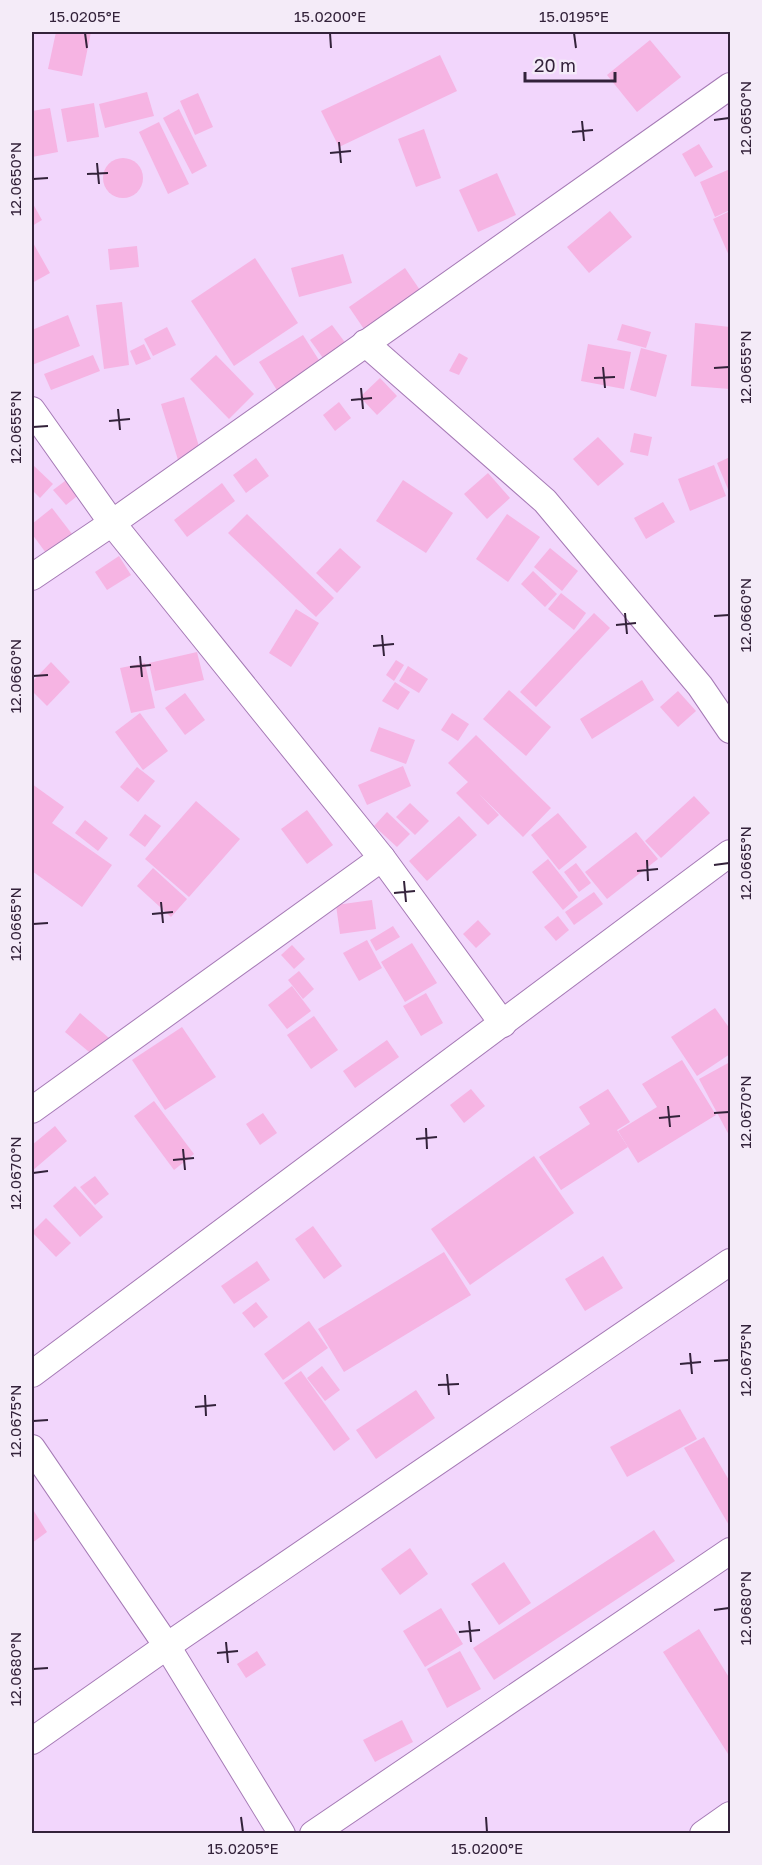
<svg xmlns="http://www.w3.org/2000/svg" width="762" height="1865" font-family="'Golos Text',sans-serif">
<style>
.building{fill:#f6b4e3}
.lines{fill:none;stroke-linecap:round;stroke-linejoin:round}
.street-casing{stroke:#a57ab5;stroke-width:28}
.street{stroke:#fff;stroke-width:26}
.ticks{fill:none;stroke:#33223a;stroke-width:2}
.neatline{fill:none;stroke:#33223a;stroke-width:2}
.ticks-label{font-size:15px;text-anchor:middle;fill:#33223a}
</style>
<rect width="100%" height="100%" fill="#f2d6fc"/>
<!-- building -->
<g class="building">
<polygon points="56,32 91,32 82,76 48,69"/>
<polygon points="650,40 681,77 637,112 607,75"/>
<polygon points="440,55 457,91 339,147 321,111"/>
<polygon points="147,92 154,116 105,128 99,104"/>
<polygon points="198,93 213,127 195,135 180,101"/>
<polygon points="94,103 99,137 67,142 61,109"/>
<polygon points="50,108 58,152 32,157 32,111"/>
<polygon points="179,109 207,166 192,174 163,118"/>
<polygon points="159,122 189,184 168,194 139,132"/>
<polygon points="424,129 441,178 416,187 398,139"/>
<polygon points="699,144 713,167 695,177 682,154"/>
<circle cx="123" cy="178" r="20"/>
<polygon points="730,169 730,210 715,217 700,182"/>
<polygon points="497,173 516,215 478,232 459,190"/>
<polygon points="32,202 42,220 32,226"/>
<polygon points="610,211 632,237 589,273 567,247"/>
<polygon points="730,211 730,258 713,219"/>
<polygon points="32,241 50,273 32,283"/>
<polygon points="137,246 139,267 110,270 108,249"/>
<polygon points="343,254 352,283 299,297 291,268"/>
<polygon points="255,258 298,323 234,366 191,301"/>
<polygon points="405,268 424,296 368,335 349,307"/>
<polygon points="122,302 129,365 104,369 96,305"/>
<polygon points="68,315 80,346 32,365 32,330"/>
<polygon points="695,323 730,327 730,389 691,386"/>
<polygon points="622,324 651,332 646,348 617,340"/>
<polygon points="332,325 350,349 328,365 310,340"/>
<polygon points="167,327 176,345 153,356 144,339"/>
<polygon points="303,335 324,368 280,395 259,362"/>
<polygon points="144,344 151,359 136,365 130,351"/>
<polygon points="588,344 631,352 624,389 581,381"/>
<polygon points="641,348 667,355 656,397 630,390"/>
<polygon points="459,353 468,358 459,375 449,371"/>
<polygon points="93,355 100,371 51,390 44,374"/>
<polygon points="216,355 254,394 229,419 190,379"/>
<polygon points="380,378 397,396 377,415 360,397"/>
<polygon points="184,397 201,453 178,460 161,404"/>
<polygon points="339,402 351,418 335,431 323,415"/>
<polygon points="634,433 652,437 648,456 630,452"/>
<polygon points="598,437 624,464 598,486 573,459"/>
<polygon points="730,457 730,494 717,463"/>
<polygon points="256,458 269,476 246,493 233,475"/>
<polygon points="33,465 53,484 40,498 32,490"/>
<polygon points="714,465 726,496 690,511 678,479"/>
<polygon points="488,473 510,498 487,519 464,494"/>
<polygon points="69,478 81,493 66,505 53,490"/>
<polygon points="403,480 453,513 426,553 376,521"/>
<polygon points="222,483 235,501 187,537 174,520"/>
<polygon points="663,502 675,522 646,539 634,518"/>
<polygon points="52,508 72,534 46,553 32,534 32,524"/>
<polygon points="247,514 334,598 316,617 228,533"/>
<polygon points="507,514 540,537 508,582 476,559"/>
<polygon points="340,548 361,567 337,593 316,573"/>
<polygon points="550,548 578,571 562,591 534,567"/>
<polygon points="119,556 131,575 107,590 95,572"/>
<polygon points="533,571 557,594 545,607 521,584"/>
<polygon points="561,593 586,613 574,630 548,609"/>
<polygon points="296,609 319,623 291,667 269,653"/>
<polygon points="594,613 610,628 536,707 520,692"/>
<polygon points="197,652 204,680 155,691 149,663"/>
<polygon points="396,660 404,665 394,681 386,675"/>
<polygon points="51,662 70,682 47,706 32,691 32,682"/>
<polygon points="145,663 155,708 131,713 120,668"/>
<polygon points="408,666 428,679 419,693 399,681"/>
<polygon points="642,680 654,700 592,739 580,719"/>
<polygon points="395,682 410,692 398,710 382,701"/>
<polygon points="509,690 551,727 526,756 483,719"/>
<polygon points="678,691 696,711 678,727 660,707"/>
<polygon points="185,693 205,720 185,735 165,708"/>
<polygon points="140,713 168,751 143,770 115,732"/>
<polygon points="452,713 469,724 458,741 441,730"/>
<polygon points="379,727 415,740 406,764 370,751"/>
<polygon points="476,735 551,808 523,837 479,794 499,815 488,825 456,793 468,782 448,763"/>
<polygon points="403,766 411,786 367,805 358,785"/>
<polygon points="137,767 155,781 138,802 120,787"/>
<polygon points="32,784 64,807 52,823 112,865 82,907 32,871"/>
<polygon points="694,796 710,813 661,858 645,841"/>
<polygon points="196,801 240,839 189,897 145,859"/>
<polygon points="410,803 429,821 415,835 396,817"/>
<polygon points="307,810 333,845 307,864 281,829"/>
<polygon points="387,812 410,834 397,847 374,826"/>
<polygon points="558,813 587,847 559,870 531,835"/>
<polygon points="145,814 161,826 145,847 129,835"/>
<polygon points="459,816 477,835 427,881 409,861"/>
<polygon points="85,820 108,838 98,851 75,833"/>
<polygon points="636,832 658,859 607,899 585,872"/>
<polygon points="548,859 578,897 563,910 532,872"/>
<polygon points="576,863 591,883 579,892 564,872"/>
<polygon points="153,868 187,899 171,917 137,886"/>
<polygon points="594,892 603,904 574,925 565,912"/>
<polygon points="372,900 376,929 340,934 336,905"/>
<polygon points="558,916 569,930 556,941 544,927"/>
<polygon points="478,920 491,934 476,948 463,934"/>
<polygon points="393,926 400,937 376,951 370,940"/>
<polygon points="367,940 382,968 359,981 343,953"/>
<polygon points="412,943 437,983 405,1002 381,962"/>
<polygon points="292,945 305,959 294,969 281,955"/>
<polygon points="299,971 314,989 303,999 288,980"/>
<polygon points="292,986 311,1011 287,1029 268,1005"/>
<polygon points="426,993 443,1023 421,1036 403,1006"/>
<polygon points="715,1008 730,1029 730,1054 697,1076 671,1037"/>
<polygon points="80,1013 109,1038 94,1056 65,1032"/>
<polygon points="314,1016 338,1050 311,1069 287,1035"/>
<polygon points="182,1027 216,1077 165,1110 132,1060"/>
<polygon points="387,1040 399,1057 355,1088 343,1071"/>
<polygon points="682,1060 716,1115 638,1163 618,1131 657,1107 642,1084"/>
<polygon points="730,1062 730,1137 699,1079"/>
<polygon points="471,1089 485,1106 464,1123 450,1105"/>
<polygon points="608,1089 630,1122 617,1130 628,1147 561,1190 539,1157 590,1124 579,1107"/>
<polygon points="154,1101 194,1154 174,1170 134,1116"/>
<polygon points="263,1113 277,1133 260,1145 246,1124"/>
<polygon points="55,1126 67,1141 32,1171 32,1145"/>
<polygon points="534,1156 574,1213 470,1285 431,1229"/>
<polygon points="95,1176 109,1194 95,1205 80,1187"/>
<polygon points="75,1186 103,1217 80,1237 53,1206"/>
<polygon points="46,1218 71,1243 56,1257 32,1232"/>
<polygon points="313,1226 342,1266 324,1279 295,1239"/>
<polygon points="444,1252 471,1295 344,1372 318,1329"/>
<polygon points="603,1256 623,1288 585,1311 565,1279"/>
<polygon points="257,1261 270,1280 234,1304 221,1286"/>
<polygon points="256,1302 268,1317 254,1328 242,1313"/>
<polygon points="309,1321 328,1348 283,1380 264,1354"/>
<polygon points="322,1366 340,1390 325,1401 307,1378"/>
<polygon points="301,1371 350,1439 334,1451 284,1383"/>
<polygon points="416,1390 435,1418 376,1459 356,1430"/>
<polygon points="680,1409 697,1439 627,1477 610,1447"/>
<polygon points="704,1437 730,1482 730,1527 684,1448"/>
<polygon points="32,1508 47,1532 32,1543"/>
<polygon points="654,1530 675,1561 494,1680 473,1648"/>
<polygon points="410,1548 428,1574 400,1595 381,1569"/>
<polygon points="504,1562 531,1603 499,1625 471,1584"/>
<polygon points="441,1608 463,1644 425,1667 403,1631"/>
<polygon points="699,1629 730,1679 730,1757 663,1652"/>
<polygon points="257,1651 266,1665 246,1678 237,1664"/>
<polygon points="460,1651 481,1689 447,1708 427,1669"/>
<polygon points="402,1720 413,1742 375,1762 363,1740"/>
</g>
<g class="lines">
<!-- street casing -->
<g class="street-casing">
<g id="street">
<polyline points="365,343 545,501 700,686 730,730"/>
<polyline points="32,410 112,523 382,858 503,1024"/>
<polyline points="32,577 112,523 730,86"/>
<polyline points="32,1110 382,858"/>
<polyline points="32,1374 730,853"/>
<polyline points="32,1448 167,1646 282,1834"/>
<polyline points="32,1741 167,1646 730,1262"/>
<polyline points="313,1834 730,1551"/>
<polyline points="703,1834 730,1815"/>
</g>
</g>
<!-- street -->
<use href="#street" class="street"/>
</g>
<!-- ticks -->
<path class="ticks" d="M 85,33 L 87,48M 330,33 L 331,48M 574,33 L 576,48M 714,120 L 729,118M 582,121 L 584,141M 572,132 L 593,130M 339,142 L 341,163M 330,153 L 351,151M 97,163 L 99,184M 87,174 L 108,173M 33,179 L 48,178M 603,367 L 605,388M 714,368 L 729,367M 594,378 L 615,377M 361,388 L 363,409M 351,400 L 372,398M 118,409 L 120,430M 109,421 L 130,419M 33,427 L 48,426M 625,613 L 627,634M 714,616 L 729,615M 616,625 L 636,623M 382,635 L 384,656M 373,646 L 394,644M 140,656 L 142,677M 130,667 L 151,665M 33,676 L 48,675M 647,860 L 648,881M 714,865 L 729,863M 637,871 L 658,869M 404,881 L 406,902M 394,893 L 415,891M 161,902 L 163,923M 152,914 L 173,912M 33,924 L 48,923M 668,1106 L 670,1127M 714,1113 L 729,1112M 659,1118 L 680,1116M 426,1128 L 427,1149M 416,1139 L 437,1137M 183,1149 L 185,1170M 173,1160 L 194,1158M 33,1173 L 48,1171M 690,1353 L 692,1374M 714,1361 L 729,1360M 680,1364 L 701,1362M 447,1374 L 449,1395M 438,1385 L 459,1384M 205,1395 L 206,1416M 195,1407 L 216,1405M 33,1421 L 48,1420M 714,1610 L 729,1608M 469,1621 L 471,1642M 459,1632 L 480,1630M 226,1642 L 228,1663M 217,1653 L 238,1651M 33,1669 L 48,1668M 241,1817 L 243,1832M 486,1817 L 487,1832"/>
<!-- border -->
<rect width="762" height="1865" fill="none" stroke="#f4ebf8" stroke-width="66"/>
<!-- scale -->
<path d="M525 72v9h90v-9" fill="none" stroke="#33223a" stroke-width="3"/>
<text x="534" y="72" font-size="18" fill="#33223a" stroke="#f4ebf8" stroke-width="4.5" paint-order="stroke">20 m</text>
<rect x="33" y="33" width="696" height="1799" class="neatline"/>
<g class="ticks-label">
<text x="85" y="22">15.0205°E</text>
<text x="330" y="22">15.0200°E</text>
<text x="574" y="22">15.0195°E</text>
<text transform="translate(746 118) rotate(-90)" y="5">12.0650°N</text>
<text transform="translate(16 179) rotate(-90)" y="5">12.0650°N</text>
<text transform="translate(746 367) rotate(-90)" y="5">12.0655°N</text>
<text transform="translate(16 427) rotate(-90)" y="5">12.0655°N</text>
<text transform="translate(746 615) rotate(-90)" y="5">12.0660°N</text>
<text transform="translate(16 676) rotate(-90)" y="5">12.0660°N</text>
<text transform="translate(746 863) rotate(-90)" y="5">12.0665°N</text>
<text transform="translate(16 924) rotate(-90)" y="5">12.0665°N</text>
<text transform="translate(746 1112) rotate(-90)" y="5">12.0670°N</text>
<text transform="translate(16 1173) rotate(-90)" y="5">12.0670°N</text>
<text transform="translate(746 1360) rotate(-90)" y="5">12.0675°N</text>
<text transform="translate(16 1421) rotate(-90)" y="5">12.0675°N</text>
<text transform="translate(746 1608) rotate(-90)" y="5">12.0680°N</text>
<text transform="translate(16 1669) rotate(-90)" y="5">12.0680°N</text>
<text x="243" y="1854">15.0205°E</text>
<text x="487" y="1854">15.0200°E</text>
</g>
</svg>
